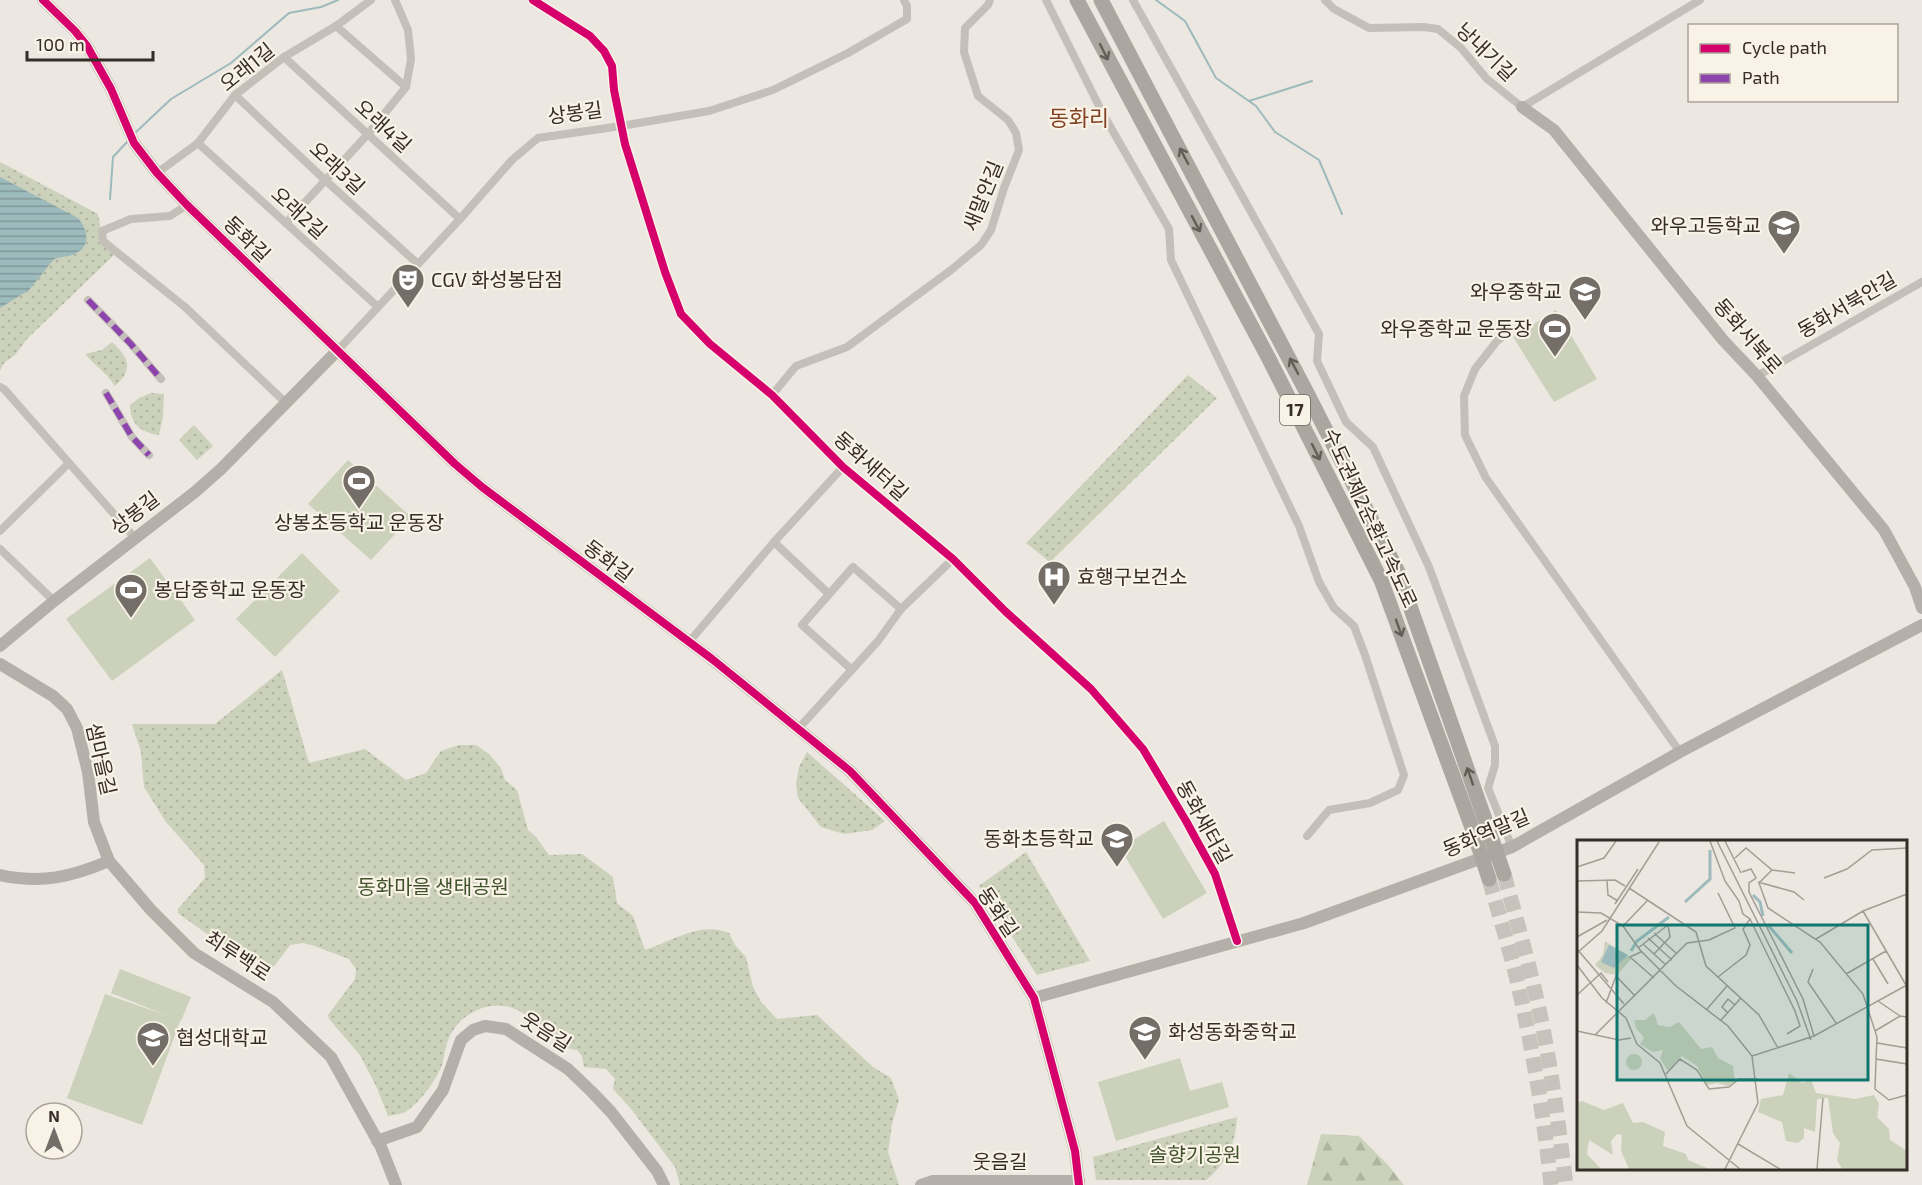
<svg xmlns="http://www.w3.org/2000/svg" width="1922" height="1185" font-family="'Exo 2','Noto Sans KR',sans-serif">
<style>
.forest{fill:url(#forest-firs)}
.park{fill:url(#park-dots)}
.pitch{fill:#cbd1ba}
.water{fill:url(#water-rules)}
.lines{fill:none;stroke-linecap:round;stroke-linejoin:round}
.stream{stroke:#9dbabc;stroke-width:2}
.highway-tunnel{stroke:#c7c2bb;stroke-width:15;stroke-dasharray:15 8;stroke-linecap:butt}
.street{stroke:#c4bfb9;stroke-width:8}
.secondary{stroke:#b5afa9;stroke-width:12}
.highway{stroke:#aba69f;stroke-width:15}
.highway-bridge{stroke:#aba69f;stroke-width:15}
.quiet{stroke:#8e44ad;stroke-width:6;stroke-dasharray:12 6;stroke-linecap:butt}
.cycleway-casing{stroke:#f9f2e7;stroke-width:11}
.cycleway{stroke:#d6006c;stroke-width:8}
.oneway{stroke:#645d57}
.labels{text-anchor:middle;stroke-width:4.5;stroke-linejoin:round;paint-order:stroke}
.shield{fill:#f9f2e7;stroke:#706861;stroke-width:1.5}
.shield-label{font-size:18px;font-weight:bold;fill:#352d27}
.street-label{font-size:20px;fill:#352d27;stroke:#f9f2e7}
.poi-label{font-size:20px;fill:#352d27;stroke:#f9f2e7;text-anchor:start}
.park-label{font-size:20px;fill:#41532c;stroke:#f9f2e7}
.quarter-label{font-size:22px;fill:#824223;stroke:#f9f2e7}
.inset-river{fill:none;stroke:#9dbabc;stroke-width:3}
.inset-road{fill:none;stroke:#a39d96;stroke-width:1.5}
.view{fill:#0f766e;fill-opacity:0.15;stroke:#0f766e;stroke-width:3}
.inset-edge{fill:none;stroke:#352d27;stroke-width:3}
</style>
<defs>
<pattern id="forest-firs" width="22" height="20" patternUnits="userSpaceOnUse" patternTransform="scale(1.5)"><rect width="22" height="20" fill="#cbd1ba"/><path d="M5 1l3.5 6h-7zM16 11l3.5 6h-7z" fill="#afb4a0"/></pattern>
<pattern id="park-dots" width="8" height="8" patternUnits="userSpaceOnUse" patternTransform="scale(1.5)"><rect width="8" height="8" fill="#cbd1ba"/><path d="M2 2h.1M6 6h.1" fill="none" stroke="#afb4a0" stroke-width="1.8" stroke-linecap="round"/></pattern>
<pattern id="water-rules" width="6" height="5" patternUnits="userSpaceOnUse" patternTransform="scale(1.5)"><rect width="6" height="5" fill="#9dbabc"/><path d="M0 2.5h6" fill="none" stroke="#819899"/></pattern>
</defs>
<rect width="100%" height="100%" fill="#ece7e0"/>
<!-- forest -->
<polygon class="forest" points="1321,1134 1359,1136 1389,1166 1404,1185 1307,1185"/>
<!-- park -->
<g class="park">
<polygon points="0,162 98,214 103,241 116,253 27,339 15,355 4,363 0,371"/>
<path d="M 112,342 C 129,358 134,369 115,386 C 108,374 94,365 85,354 L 102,350 Z"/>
<polygon points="1188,375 1217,398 1050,562 1026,543"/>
<path d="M 151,393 L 164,394 L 163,417 L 159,435 C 140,432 130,424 130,405 L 139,398 Z"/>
<polygon points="194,425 213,446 197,460 179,440"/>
<path d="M 282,670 L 309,763 L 365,749 L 406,780 L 426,773 L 441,751 L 459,745 L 476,745 L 489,754 L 501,768 L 505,780 L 517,790 L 528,830 L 536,837 L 549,855 L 582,854 L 613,877 L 617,903 L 633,916 L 645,950 C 673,941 700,921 729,933 L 735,945 L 746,957 L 753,987 L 761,1002 L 777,1019 L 817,1015 L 873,1067 L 891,1078 L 899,1100 L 892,1124 L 888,1152 L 899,1185 L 680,1185 L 675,1167 L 632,1110 L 613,1089 L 615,1079 L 606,1069 L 584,1067 L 582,1056 L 577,1050 C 543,1048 531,993 482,1008 C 464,1014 450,1029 446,1047 C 444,1052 444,1059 442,1065 C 436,1080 420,1103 405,1112 C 401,1114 393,1115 388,1116 L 377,1088 L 360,1055 L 329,1019 L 328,1015 L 355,979 L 356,969 L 349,959 L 312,945 L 303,943 L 290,945 L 272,969 L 214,939 L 178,913 L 178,909 L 205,878 L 204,865 L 166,822 L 144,787 L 141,752 L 132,724 L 215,724 Z"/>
<polygon points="807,752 885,821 872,830 844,834 821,827 798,798 796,784 799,767"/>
<polygon points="1026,852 1090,961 1037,975 979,886"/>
<path d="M 1237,1117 C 1236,1143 1226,1164 1206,1180 L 1096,1180 L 1093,1157 Z"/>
</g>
<!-- pitch -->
<g class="pitch">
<polygon points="1556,310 1597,379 1554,402 1513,337"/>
<polygon points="348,460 411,517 371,560 308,504"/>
<polygon points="302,553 340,591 275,657 236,619"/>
<polygon points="150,558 195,620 112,681 66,619"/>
<polygon points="1164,821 1207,893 1163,919 1120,848"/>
<polygon points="120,969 191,997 181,1021 180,1021 142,1125 67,1098 105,994 168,1016 111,993"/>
<polygon points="1180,1058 1190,1091 1222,1082 1229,1107 1116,1141 1098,1082"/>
</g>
<!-- water -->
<path class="water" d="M 0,177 L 78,218 C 90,233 91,250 69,256 C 64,257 59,257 54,259 L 29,290 L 0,308 Z"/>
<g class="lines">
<!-- stream -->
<g class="stream">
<polyline points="1156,0 1185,21 1216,78 1256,106 1275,132 1319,160 1342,214"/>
<polyline points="1249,101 1312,81"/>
<polyline points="135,133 171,99 231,63 289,13 321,7 338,0"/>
<polyline points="110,199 113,157 127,142"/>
</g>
<!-- highway-tunnel -->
<g class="highway-tunnel">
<path d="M 1504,874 C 1519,929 1535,984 1545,1039 C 1554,1088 1560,1136 1566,1185"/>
<path d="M 1489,879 C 1498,911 1508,944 1516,976 C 1532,1045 1544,1115 1551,1185"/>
</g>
<!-- street -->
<g class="street">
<polyline points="533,0 590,36 604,51 612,66 614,90 625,144 665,272 681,314 710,344 772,395 843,467 953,559 1005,611 1091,689 1143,749 1186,821 1215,874 1237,941"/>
<polyline points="1046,0 1103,114 1169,229 1171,260 1299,526 1319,582 1334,608 1354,626 1365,655 1404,775 1398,790 1370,803 1329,810 1307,836"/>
<polyline points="1133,0 1319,334 1317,361 1346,422 1373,447 1429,567 1495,746 1495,765 1488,788 1512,847"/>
<polyline points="1325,0 1334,9 1369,28 1424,27 1438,29 1461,48 1487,79 1522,107 1700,0"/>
<polyline points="336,26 406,87"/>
<polyline points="284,57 460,219"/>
<polyline points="235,95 325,180 418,264"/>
<polyline points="198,143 378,307"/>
<polyline points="157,173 198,143 235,95 284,57 336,26 371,0"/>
<polyline points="187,205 170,216 131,219 102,231 103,241 185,307 286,403"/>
<polyline points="286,223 368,134 406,87 411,59 408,30 395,0"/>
<polyline points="88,300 130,343 161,379"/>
<polyline points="1506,334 1497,341 1475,369 1464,396 1465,435 1486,478 1680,752"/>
<polyline points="338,350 460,219 512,160 538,138 621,126 709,111 773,90 848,53 907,19 907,6 904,0"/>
<polyline points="1757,376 1922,282"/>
<polyline points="0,387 4,389 135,538"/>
<polyline points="106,393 132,437 149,455"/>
<polyline points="772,395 796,366 847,347 951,270 981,245 991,230 1004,188 1019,150 1016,133 1008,120 978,96 964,52 965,28 988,5 990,0"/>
<polyline points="0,531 69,463"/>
<polyline points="774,542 829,594"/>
<polyline points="0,549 54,601"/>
<polyline points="689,642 774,542 843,467"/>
<polyline points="851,669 802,625 853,567 901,609"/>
<polyline points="798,729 878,641 901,609 953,559"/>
</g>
<!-- secondary -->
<g class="secondary">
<polyline points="43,0 75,31 87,46 111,89 134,143 157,173 187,205 455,464 482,487 712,659 850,771 975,903 1034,998 1075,1151 1079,1185"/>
<polyline points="1522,107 1554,130 1723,340 1757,376 1884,530 1915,587 1922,608"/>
<polyline points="0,646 54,601 195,492 221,469 338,350"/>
<polyline points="0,664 53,696 67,709 77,728 88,772 94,822 109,861 151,910 194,953 273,1002 331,1057 381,1147 396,1185"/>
<path d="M 0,875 C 42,884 71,877 109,861"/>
<polyline points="1034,998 1304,923 1512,847 1680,752 1922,625"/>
<polyline points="377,1141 417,1127 443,1090 461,1040 473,1030 485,1026 506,1029 568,1069 591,1091 611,1112 657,1171 664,1185"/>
<polyline points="921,1185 933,1181 1079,1181"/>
</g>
<!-- highway -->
<g class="highway">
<polyline points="1077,0 1268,357 1381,580 1475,836"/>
<polyline points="1101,0 1307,393 1398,572 1489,831"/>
</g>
<!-- highway-bridge -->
<g class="highway-bridge">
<polyline points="1489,831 1504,874"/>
<polyline points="1475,836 1489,879"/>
</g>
<!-- quiet -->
<g class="quiet">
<polyline points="88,300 130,343 161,379"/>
<polyline points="106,393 132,437 149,455"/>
</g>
<!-- cycleway casing -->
<g class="cycleway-casing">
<g id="cycleway">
<polyline points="43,0 75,31 87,46 111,89 134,143 157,173 187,205 455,464 482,487 712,659 850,771 975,903 1034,998 1075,1151 1079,1185"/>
<polyline points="533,0 590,36 604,51 612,66 614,90 625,144 665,272 681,314 710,344 772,395 843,467 953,559 1005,611 1091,689 1143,749 1186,821 1215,874 1237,941"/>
</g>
</g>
<!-- cycleway -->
<use href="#cycleway" class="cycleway"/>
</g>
<!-- one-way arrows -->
<defs><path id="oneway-shaft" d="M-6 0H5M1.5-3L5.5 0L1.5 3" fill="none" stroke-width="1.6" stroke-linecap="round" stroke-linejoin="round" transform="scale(1.5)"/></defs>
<g class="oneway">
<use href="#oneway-shaft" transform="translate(1104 52) rotate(63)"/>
<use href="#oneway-shaft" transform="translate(1184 156) rotate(-118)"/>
<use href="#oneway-shaft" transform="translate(1196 224) rotate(62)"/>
<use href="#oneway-shaft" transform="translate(1294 366) rotate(-118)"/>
<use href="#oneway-shaft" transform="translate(1316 452) rotate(63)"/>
<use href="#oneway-shaft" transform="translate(1399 628) rotate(70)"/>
<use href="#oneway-shaft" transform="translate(1470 776) rotate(-109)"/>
</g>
<!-- icons -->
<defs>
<g id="school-pin" transform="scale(1.725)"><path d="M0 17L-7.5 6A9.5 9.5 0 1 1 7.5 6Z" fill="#756e68" stroke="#f9f2e7"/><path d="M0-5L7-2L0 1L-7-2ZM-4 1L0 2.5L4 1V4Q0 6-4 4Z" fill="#fff"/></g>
<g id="theatre-pin" transform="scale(1.725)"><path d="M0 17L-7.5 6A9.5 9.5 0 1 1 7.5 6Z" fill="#756e68" stroke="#f9f2e7"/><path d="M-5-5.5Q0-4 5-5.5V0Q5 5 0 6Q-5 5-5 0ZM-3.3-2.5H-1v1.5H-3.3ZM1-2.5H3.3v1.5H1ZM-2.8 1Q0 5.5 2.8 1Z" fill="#fff"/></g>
<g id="stadium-pin" transform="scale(1.725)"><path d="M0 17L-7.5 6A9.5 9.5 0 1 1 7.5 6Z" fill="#756e68" stroke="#f9f2e7"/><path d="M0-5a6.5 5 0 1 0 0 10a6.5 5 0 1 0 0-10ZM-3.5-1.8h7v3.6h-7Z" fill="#fff"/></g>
<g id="hospital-pin" transform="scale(1.725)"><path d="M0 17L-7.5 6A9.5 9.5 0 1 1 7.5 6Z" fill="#756e68" stroke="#f9f2e7"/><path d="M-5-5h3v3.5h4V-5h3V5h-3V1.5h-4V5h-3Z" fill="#fff"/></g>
<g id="university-pin" transform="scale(1.725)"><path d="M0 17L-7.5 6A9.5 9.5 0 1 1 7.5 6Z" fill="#756e68" stroke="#f9f2e7"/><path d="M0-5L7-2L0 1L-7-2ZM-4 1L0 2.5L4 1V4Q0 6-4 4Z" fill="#fff"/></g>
</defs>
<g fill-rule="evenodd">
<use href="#school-pin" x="1784" y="226"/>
<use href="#theatre-pin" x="408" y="280"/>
<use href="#school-pin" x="1585" y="292"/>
<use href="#stadium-pin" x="1555" y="329"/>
<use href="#stadium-pin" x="359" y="481"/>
<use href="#hospital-pin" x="1054" y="577"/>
<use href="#stadium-pin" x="131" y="590"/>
<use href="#school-pin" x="1117" y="839"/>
<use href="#school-pin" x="1145" y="1032"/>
<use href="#university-pin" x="153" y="1038"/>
</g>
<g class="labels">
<!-- shield labels -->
<rect class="shield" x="1280" y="395" width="30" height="30" rx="4.5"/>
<g class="shield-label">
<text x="1295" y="416">17</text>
</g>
<!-- street labels -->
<g class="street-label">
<text transform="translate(1486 52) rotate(44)" y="7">낭내기길</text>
<text transform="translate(247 67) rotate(-39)" y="7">오래1길</text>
<text transform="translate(575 113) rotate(-8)" y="7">상봉길</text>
<text transform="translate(383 126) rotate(42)" y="7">오래4길</text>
<text transform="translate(337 168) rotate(43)" y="7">오래3길</text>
<text transform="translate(983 196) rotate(-68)" y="7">새말안길</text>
<text transform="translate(299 213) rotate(42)" y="7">오래2길</text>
<text transform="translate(247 239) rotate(44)" y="7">동화길</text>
<text transform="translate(1847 305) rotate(-30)" y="7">동화서북안길</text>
<text transform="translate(1748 336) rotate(49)" y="7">동화서북로</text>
<text transform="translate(871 466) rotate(42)" y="7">동화새터길</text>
<text transform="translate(135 513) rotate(-38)" y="7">상봉길</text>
<text transform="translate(1370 518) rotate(65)" y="7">수도권제2순환고속도로</text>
<text transform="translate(608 561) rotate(37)" y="7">동화길</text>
<text transform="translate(101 759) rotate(77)" y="7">샘마을길</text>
<text transform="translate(1204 822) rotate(61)" y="7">동화새터길</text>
<text transform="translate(1486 833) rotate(-23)" y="7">동화역말길</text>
<text transform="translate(998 912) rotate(56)" y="7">동화길</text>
<text transform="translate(238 956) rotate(33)" y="7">최루백로</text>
<text transform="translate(546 1032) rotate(32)" y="7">웃음길</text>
<text x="1000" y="1169">웃음길</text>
</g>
<!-- poi labels -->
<g class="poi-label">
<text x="1761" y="233" text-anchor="end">와우고등학교</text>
<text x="431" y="287">CGV 화성봉담점</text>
<text x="1562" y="299" text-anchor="end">와우중학교</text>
<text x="1532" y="336" text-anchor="end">와우중학교 운동장</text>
<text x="359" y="530" text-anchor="middle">상봉초등학교 운동장</text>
<text x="1077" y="584">효행구보건소</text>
<text x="154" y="597">봉담중학교 운동장</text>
<text x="1094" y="846" text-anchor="end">동화초등학교</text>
<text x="1168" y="1039">화성동화중학교</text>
<text x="176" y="1045">협성대학교</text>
</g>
<!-- park labels -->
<g class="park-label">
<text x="433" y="894">동화마을 생태공원</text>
<text x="1195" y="1162">솔향기공원</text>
</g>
<!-- quarter labels -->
<g class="quarter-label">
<text x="1079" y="126">동화리</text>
</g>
</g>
<!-- overview -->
<g transform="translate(1577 840)">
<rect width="330" height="330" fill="#ece7e0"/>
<path d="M 212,233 L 225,243 L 234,240 L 239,253 L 278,259 L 297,255 L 302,264 L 300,277 L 312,289 L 313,300 L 330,311 L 330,329 L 265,329 L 260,320 L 263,303 L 256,293 L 251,258 L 240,259 L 238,292 L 227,288 L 227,298 L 221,303 L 209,301 L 205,282 L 181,272 L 184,259 L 206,255 ZM 5,261 L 27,270 L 46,263 L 56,283 L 66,282 L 88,292 L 86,306 L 109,314 L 111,320 L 132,329 L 52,329 L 44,311 L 45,295 L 40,294 L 34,301 L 36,315 L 12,300 L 10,314 L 24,329 L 0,329 L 0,263 Z" fill="#cbd1ba"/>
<path d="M 28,101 L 55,118 L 40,135 L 28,133 L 18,125 L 26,115 ZM 77,173 L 81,185 L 93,187 L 102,182 L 124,209 L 135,207 L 141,218 L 156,226 L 158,241 L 152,246 L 140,243 L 130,245 L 120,226 L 105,216 L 91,231 L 83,218 L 86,210 L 76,212 L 63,204 L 67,198 L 59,188 L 57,180 L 68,180 Z" fill="#cbd1ba"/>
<path d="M49 222a8 8 0 1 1 16 0a8 8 0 1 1-16 0Z" fill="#cbd1ba"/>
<path d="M 32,105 L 51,115 L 37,128 L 24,122 Z" fill="#9dbabc"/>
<path class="inset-river" d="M 176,55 L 183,62 L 186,76M 108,62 L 133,39 L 133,10M 191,85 L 215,113M 54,111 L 60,101 L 92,77"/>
<path class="inset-road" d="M 133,1 L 148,41 L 162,61 L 166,74 L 173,79 L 166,89 L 173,105 L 169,115 L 141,137M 140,1 L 220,161 L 234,200M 148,1 L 164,33M 158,18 L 169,8 L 195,30 L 218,33M 0,27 L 27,18 L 39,1M 195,30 L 182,43 L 191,68 L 243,102 L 286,154 L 300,197 L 299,219 L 330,224M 165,32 L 174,29 L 179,38 L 172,43 L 172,52 L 226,159 L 237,196M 247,38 L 270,29 L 295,10 L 330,8M 0,41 L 38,40 L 48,46M 30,41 L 31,55 L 41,61M 181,42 L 217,52 L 227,60M 52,48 L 119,92 L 129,126 L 182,175 L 201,208M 38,64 L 61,29M 286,71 L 329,145M 0,72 L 24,73 L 46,86 L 63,110 L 99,146 L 151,186 L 175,216 L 181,263 L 148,329M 173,79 L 218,171 L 223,186 L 210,194M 46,86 L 70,61M 77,93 L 100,114M 0,97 L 30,80M 71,98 L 95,120M 239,99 L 286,71 L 330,54M 66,104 L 89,125M 61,108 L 91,85 L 93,97 L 77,114M 0,109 L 47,164M 64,112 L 53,117 L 77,138M 0,113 L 25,91 L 82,2M 296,119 L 311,144M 0,125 L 25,158 L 49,178 L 60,204 L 83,223 L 110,286 L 163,329M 236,129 L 231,142 L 259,183M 269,134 L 309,111M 0,155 L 24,133 L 31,142M 301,161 L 323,176M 29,163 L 39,136 L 58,156M 130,169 L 150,146M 151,173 L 145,167 L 151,159 L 158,165M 144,180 L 164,158M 0,191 L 42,200 L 54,198M 298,191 L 323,176 L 330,177M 18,195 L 110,103 L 132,100 L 158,88 L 141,53M 300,203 L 330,208M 175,216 L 237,196 L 330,145M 299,219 L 298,249 L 312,260 L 330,255M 89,234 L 103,219 L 120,230 L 132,249 L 152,247 L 162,239 L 181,239M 161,304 L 203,329M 240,329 L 246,258"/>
<path class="view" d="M 40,85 L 291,85 L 291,240 L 40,240 Z"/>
<rect width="330" height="330" class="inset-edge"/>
</g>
<!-- legend -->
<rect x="1688" y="24" width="210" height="78" fill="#f9f2e7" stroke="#aba39a" stroke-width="1.5"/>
<rect x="1700" y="44" width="30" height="9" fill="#d6006c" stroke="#aba39a" stroke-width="1.5"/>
<text x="1742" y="54" font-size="18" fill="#352d27">Cycle path</text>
<rect x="1700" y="74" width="30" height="9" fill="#8e44ad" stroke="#aba39a" stroke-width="1.5"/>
<text x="1742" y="84" font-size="18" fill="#352d27">Path</text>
<!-- north arrow -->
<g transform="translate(54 1131)"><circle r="28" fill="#f9f2e7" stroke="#aba39a" stroke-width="1.5"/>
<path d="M0-4.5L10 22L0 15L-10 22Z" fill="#756e68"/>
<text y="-9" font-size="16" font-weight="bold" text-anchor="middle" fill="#352d27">N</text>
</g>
<!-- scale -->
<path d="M27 51v9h126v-9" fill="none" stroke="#352d27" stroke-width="3"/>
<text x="36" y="51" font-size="18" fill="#352d27" stroke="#f9f2e7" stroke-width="4.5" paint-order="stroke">100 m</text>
</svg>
